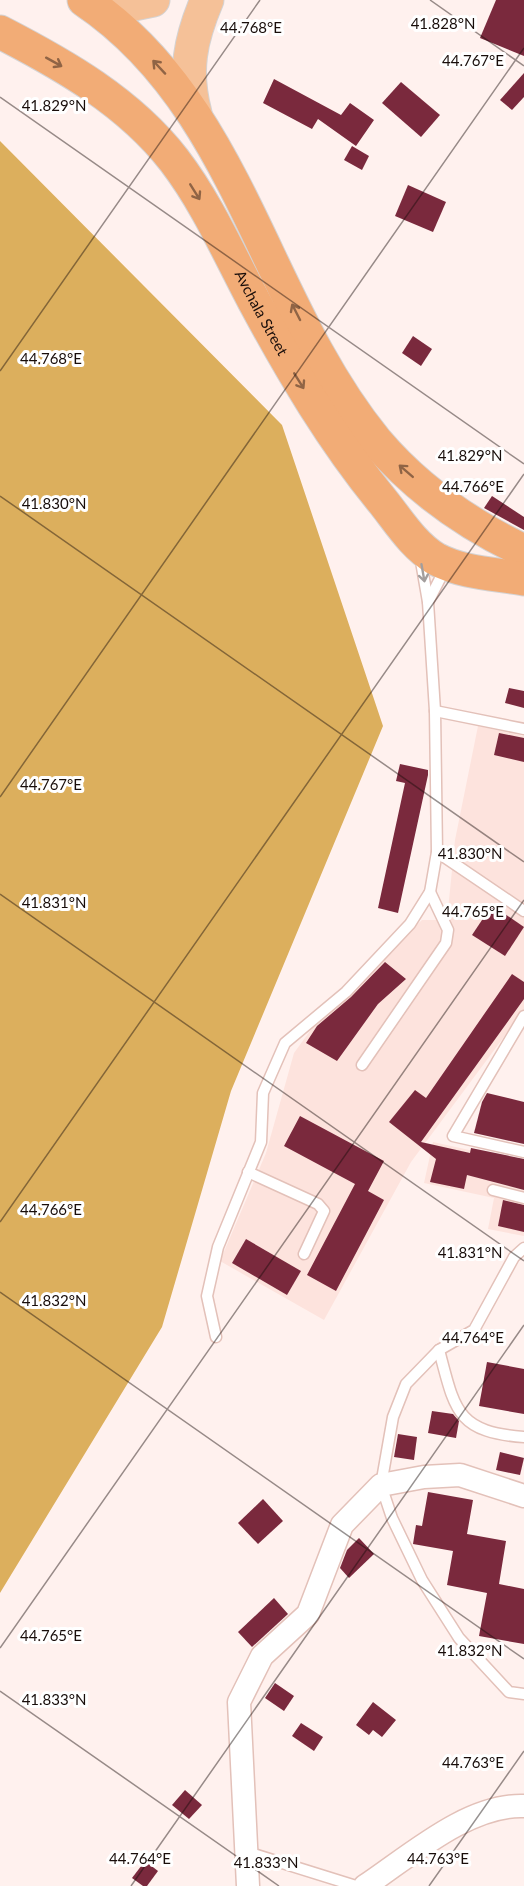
<svg xmlns="http://www.w3.org/2000/svg" width="524" height="1886" font-family="Lato,sans-serif">
<style>
.built{fill:#fde3dd}
.forest{fill:#dcaf5d}
.building{fill:#7a293d}
.lines{fill:none;stroke-linecap:round;stroke-linejoin:round}
.service-casing{stroke:#e3c1b9;stroke-width:13}
.minor-casing{stroke:#e3c1b9;stroke-width:25}
.primary-casing{stroke:#d5d3d3;stroke-width:35}
.trunk-casing{stroke:#d5d3d3;stroke-width:35}
.service{stroke:#fff;stroke-width:10}
.minor{stroke:#fff;stroke-width:22}
.primary{stroke:#f5c198;stroke-width:33}
.trunk{stroke:#f2ac76;stroke-width:33}
.oneway{stroke:#906445}
.oneway2{stroke:#a39e9d}
.ticks{fill:none;stroke:#180d0a;stroke-width:1.5;stroke-opacity:0.45}
.labels{text-anchor:middle;stroke-width:6;stroke-linejoin:round;paint-order:stroke}
.street-label{font-size:15px;fill:#180d0a;stroke:#fff}
.ticks-label{font-size:15px;text-anchor:middle;fill:#180d0a;stroke:#fff;stroke-width:6;stroke-linejoin:round;paint-order:stroke}
</style>
<rect width="100%" height="100%" fill="#fff1ee"/>
<!-- built -->
<g class="built">
<polygon points="478,726 524,736 524,1010 411,1162 324,1320 220,1261 266,1153 294,1053 323,1013 422,920 447,920 455,840"/>
<polygon points="433,1142 524,1162 524,1236 488,1229 494,1198 424,1183"/>
</g>
<!-- forest -->
<polygon class="forest" points="0,141 282,425 383,726 231,1091 162,1327 0,1593"/>
<!-- building -->
<g class="building">
<polygon points="496,0 524,0 524,56 480,38"/>
<polygon points="524,73 524,97 512,110 500,100"/>
<polygon points="274,79 341,115 350,103 374,120 356,146 318,119 312,129 263,103"/>
<polygon points="401,82 440,115 421,137 382,103"/>
<polygon points="352,146 369,156 362,170 344,160"/>
<polygon points="408,185 446,202 433,232 395,216"/>
<polygon points="413,336 432,349 421,366 402,353"/>
<polygon points="492,496 524,517 524,530 484,508"/>
<polygon points="509,688 524,691 524,708 505,703"/>
<polygon points="499,733 524,738 524,762 494,755"/>
<polygon points="400,764 428,770 428,775 398,913 378,908 405,783 396,781"/>
<polygon points="492,905 524,927 505,956 472,935"/>
<polygon points="385,962 406,979 378,1004 337,1061 306,1043 317,1026 351,997"/>
<polygon points="512,974 524,982 524,999 421,1142 470,1153 471,1148 524,1159 524,1190 467,1175 464,1189 430,1182 436,1159 389,1122 415,1090 426,1098"/>
<polygon points="487,1093 524,1102 524,1144 474,1133 482,1102"/>
<polygon points="300,1116 384,1161 368,1191 384,1200 336,1291 307,1275 355,1184 284,1146"/>
<polygon points="503,1200 524,1205 524,1232 498,1226"/>
<polygon points="246,1239 301,1271 287,1295 232,1263"/>
<polygon points="487,1362 524,1369 524,1414 479,1406"/>
<polygon points="432,1411 453,1414 459,1421 456,1438 428,1433"/>
<polygon points="398,1434 417,1437 414,1460 394,1457"/>
<polygon points="500,1452 524,1458 520,1475 496,1470"/>
<polygon points="428,1492 473,1500 467,1534 506,1541 499,1584 524,1589 524,1644 479,1636 487,1593 447,1585 453,1551 413,1544 416,1525 422,1526"/>
<polygon points="263,1499 283,1521 258,1544 238,1523"/>
<polygon points="359,1538 374,1554 349,1578 340,1568 347,1550"/>
<polygon points="274,1598 288,1614 252,1647 238,1632"/>
<polygon points="275,1683 294,1696 284,1711 265,1698"/>
<polygon points="373,1702 396,1720 382,1737 373,1730 369,1735 356,1725"/>
<polygon points="301,1723 323,1737 314,1751 292,1736"/>
<polygon points="185,1790 202,1805 189,1819 172,1805"/>
<polygon points="145,1861 158,1871 147,1886 143,1886 132,1878"/>
</g>
<g class="lines">
<!-- service casing -->
<g class="service-casing">
<g id="service">
<polyline points="428,602 446,567"/>
<polyline points="435,711 524,729"/>
<polyline points="437,852 524,911"/>
<polyline points="524,1016 453,1136 524,1152"/>
<polyline points="362,1065 446,943 448,930 430,892"/>
<polyline points="248,1172 318,1204 324,1211 304,1254"/>
<polyline points="493,1190 524,1198"/>
<polyline points="524,1248 514,1257 474,1330 439,1350 406,1384 393,1417 381,1485 392,1518 422,1580 459,1638 509,1692 524,1694"/>
<polyline points="216,1337 207,1296 218,1247 261,1142 263,1093 285,1043 346,992 410,924 430,892 437,852 435,711 428,602 420,556"/>
<path d="M 439,1350 C 455,1410 456,1432 524,1437"/>
<polyline points="247,1852 356,1886"/>
</g>
</g>
<!-- minor casing -->
<g class="minor-casing">
<g id="minor">
<polyline points="248,1886 239,1702 262,1656 308,1614 342,1525 381,1485 424,1477 460,1475 524,1496"/>
<path d="M 365,1886 C 410,1856 468,1804 524,1806"/>
</g>
</g>
<!-- primary casing -->
<g class="primary-casing">
<g id="primary">
<polyline points="90,4 124,6 153,0"/>
<path d="M 195,113 C 184,71 190,40 207,0"/>
</g>
</g>
<!-- trunk casing -->
<g class="trunk-casing">
<g id="trunk">
<path d="M 84,0 C 240,105 262,302 376,441 C 416,488 469,525 524,551"/>
<path id="s1" d="M 0,32 C 64,65 129,102 174,160 C 207,203 229,254 254,301 C 292,372 333,441 384,503 C 399,522 414,546 436,559 C 462,573 496,574 524,579"/>
</g>
</g>
<!-- service -->
<use href="#service" class="service"/>
<!-- minor -->
<use href="#minor" class="minor"/>
<!-- primary -->
<use href="#primary" class="primary"/>
<!-- trunk -->
<use href="#trunk" class="trunk"/>
</g>
<!-- one-way arrows -->
<defs><path id="oneway-shaft" d="M-6 0H5M1.5-3L5.5 0L1.5 3" fill="none" stroke-width="1.6" stroke-linecap="round" stroke-linejoin="round" transform="scale(1.5)"/></defs>
<g class="oneway">
<use href="#oneway-shaft" transform="translate(54 62) rotate(29)"/>
<use href="#oneway-shaft" transform="translate(159 67) rotate(-133)"/>
<use href="#oneway-shaft" transform="translate(195 192) rotate(58)"/>
<use href="#oneway-shaft" transform="translate(296 312) rotate(-117)"/>
<use href="#oneway-shaft" transform="translate(299 381) rotate(58)"/>
<use href="#oneway-shaft" transform="translate(406 471) rotate(-139)"/>
</g>
<use class="oneway2" href="#oneway-shaft" transform="translate(423 573) rotate(80)"/>
<!-- ticks -->
<path class="ticks" d="M 430,0 L 524,66M 0,97 L 524,464M 0,371 L 260,0M 0,496 L 524,862M 0,797 L 524,48M 0,894 L 524,1261M 0,1222 L 524,474M 0,1292 L 524,1659M 0,1648 L 524,900M 0,1691 L 279,1886M 131,1886 L 524,1325M 429,1886 L 524,1751"/>
<g class="labels">
<!-- street labels -->
<g class="street-label">
<text dy="5" stroke="none"><textPath href="#s1" startOffset="394">Avchala Street</textPath></text>
</g>
</g>
<g class="ticks-label">
<text x="443" y="29">41.828°N</text>
<text x="251" y="33">44.768°E</text>
<text x="473" y="66">44.767°E</text>
<text x="54" y="111">41.829°N</text>
<text x="51" y="364">44.768°E</text>
<text x="470" y="461">41.829°N</text>
<text x="473" y="492">44.766°E</text>
<text x="54" y="509">41.830°N</text>
<text x="51" y="790">44.767°E</text>
<text x="470" y="859">41.830°N</text>
<text x="54" y="908">41.831°N</text>
<text x="473" y="917">44.765°E</text>
<text x="51" y="1215">44.766°E</text>
<text x="470" y="1258">41.831°N</text>
<text x="54" y="1306">41.832°N</text>
<text x="473" y="1343">44.764°E</text>
<text x="51" y="1641">44.765°E</text>
<text x="470" y="1656">41.832°N</text>
<text x="54" y="1705">41.833°N</text>
<text x="473" y="1768">44.763°E</text>
<text x="140" y="1864">44.764°E</text>
<text x="438" y="1864">44.763°E</text>
<text x="266" y="1868">41.833°N</text>
</g>
</svg>
